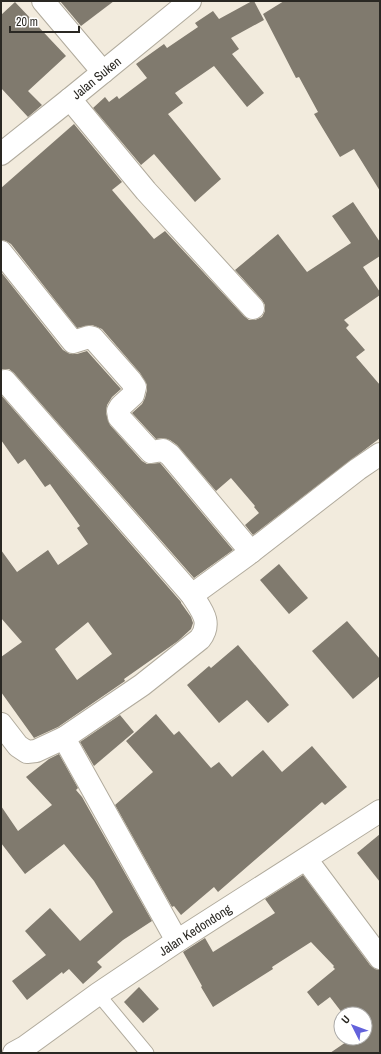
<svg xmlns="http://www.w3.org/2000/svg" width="381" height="1054" font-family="'Archivo Narrow',sans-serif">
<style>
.building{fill:#807a6e;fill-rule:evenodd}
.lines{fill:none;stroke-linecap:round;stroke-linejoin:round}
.service-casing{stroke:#b1ab9d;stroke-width:15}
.minor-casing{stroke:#b1ab9d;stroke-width:24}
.service{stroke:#fff;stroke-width:13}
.minor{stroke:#fff;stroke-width:22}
.labels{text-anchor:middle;stroke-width:4;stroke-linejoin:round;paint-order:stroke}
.street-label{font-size:13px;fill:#2a2823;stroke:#fff}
</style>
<rect width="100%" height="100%" fill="#f2ebdd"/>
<!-- building -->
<g class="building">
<polygon points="60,1 114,1 81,26"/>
<polygon points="252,1 254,1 264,20 231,38 239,49 232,54 264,93 247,107 214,66 175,93 183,103 168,114 221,179 195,202 154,154 141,165 93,108 105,97 109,102 117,96 119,99 147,78 136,64 164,44 167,48 198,27 195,23 213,11 219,19"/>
<polygon points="284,1 380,1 380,191 354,149 340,157 314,114 318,112 299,77 296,78 263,14"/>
<polygon points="15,2 66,56 28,91 42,105 28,117 1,88 1,15"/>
<polygon points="74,124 122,182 112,190 154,239 165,231 244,316 249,320 255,320 262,317 265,311 265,305 262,300 235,270 278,234 307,272 351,243 332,216 353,202 380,242 380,256 363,267 380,292 380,295 344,320 349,325 346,328 365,350 356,357 380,385 380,438 253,535 245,525 259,513 254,507 255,506 231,478 216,491 177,445 170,440 162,438 156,439 132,413 142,404 145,398 147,390 147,385 140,373 102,329 92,325 77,328 11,244 6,241 1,240 1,188"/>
<polygon points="1,272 63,350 70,354 77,354 87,351 121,389 112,397 107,405 106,413 110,425 142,461 147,464 160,463 161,464 233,550 194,578 14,373 9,369 1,369"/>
<path d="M 1,395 L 181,602 L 181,603 L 191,617 L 193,623 L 191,629 L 178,641 L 124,679 L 125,681 L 58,727 L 34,738 L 1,692 L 1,657 L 22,642 L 1,618 L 1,550 L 17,572 L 48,550 L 58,565 L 88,544 L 77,528 L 80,526 L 50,484 L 45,487 L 25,459 L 18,464 L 1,440 ZM 88,622 L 112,654 L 77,680 L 55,649 Z"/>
<polygon points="279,564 308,598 289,614 260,580"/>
<polygon points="347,621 380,659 380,676 353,699 312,651"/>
<polygon points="238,645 289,705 268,723 247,700 219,723 187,685 209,666 211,668"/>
<polygon points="156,714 174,735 179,731 211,768 219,762 232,777 263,750 282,772 312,746 347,787 325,805 322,802 218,892 214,887 181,915 174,906 172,907 115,805 153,772 126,741"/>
<polygon points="120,715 134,732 94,766 80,742"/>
<polygon points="59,754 78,788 76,790 82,797 152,921 123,940 97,962 102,967 83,984 69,969 63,974 62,972 27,1000 12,981 46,955 25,931 50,908 80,941 113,912 94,881 64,844 25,874 1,843 1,806 18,831 52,805 26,777 49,759"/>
<polygon points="380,834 380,882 357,853"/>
<polygon points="303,875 370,965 375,969 380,970 380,1053 330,1053 352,1038 365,1038 365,1014 343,1014 330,997 318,1006 307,992 335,969 333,967 334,966 311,942 272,967 273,969 213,1007 201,987 202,986 183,952 205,938 213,952 275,913 265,899"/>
<polygon points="139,987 159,1009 143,1023 124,1002"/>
</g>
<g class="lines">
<!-- service casing -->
<g class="service-casing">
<polyline id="service" points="98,994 147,1053"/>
</g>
<!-- minor casing -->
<g class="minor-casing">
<g id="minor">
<polyline points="43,1 103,72"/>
<polyline points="70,99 146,191 253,308"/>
<path id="s1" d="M 1,154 L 70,99 L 190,1"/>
<polyline points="1,252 73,342 89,337 93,338 131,381 135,387 133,395 121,406 118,411 119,417 151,452 163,450 170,455 251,552"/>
<polyline points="192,595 247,555 358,469 380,454"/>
<path d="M 1,724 L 18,746 L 27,752 L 36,751 L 64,738 L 142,685 L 200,639 C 213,622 201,610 192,595 L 5,381"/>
<polyline points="64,738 177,941"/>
<polyline points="306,859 380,958"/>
<path id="s2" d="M 14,1053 L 25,1047 L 98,994 L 177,941 L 380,811"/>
</g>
</g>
<!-- service -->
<use href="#service" class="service"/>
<!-- minor -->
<use href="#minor" class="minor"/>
</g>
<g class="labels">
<!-- street labels -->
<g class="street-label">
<text dy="5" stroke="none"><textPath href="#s1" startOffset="122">Jalan Suken</textPath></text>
<text dy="5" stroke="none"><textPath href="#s2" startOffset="219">Jalan Kedondong</textPath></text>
</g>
</g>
<!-- border -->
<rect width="381" height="1054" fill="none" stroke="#2a2823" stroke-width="4"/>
<!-- north arrow -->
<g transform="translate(353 1026) rotate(312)"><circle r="19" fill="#ffffff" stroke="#aaa9a7"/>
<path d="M0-3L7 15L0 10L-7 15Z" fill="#6362db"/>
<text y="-6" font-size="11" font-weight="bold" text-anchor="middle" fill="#2a2823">U</text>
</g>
<!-- scale -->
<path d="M10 26v6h69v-6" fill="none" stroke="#2a2823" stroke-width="2"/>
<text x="16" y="26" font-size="12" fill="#2a2823" stroke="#ffffff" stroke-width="3" paint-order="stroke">20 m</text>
</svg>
